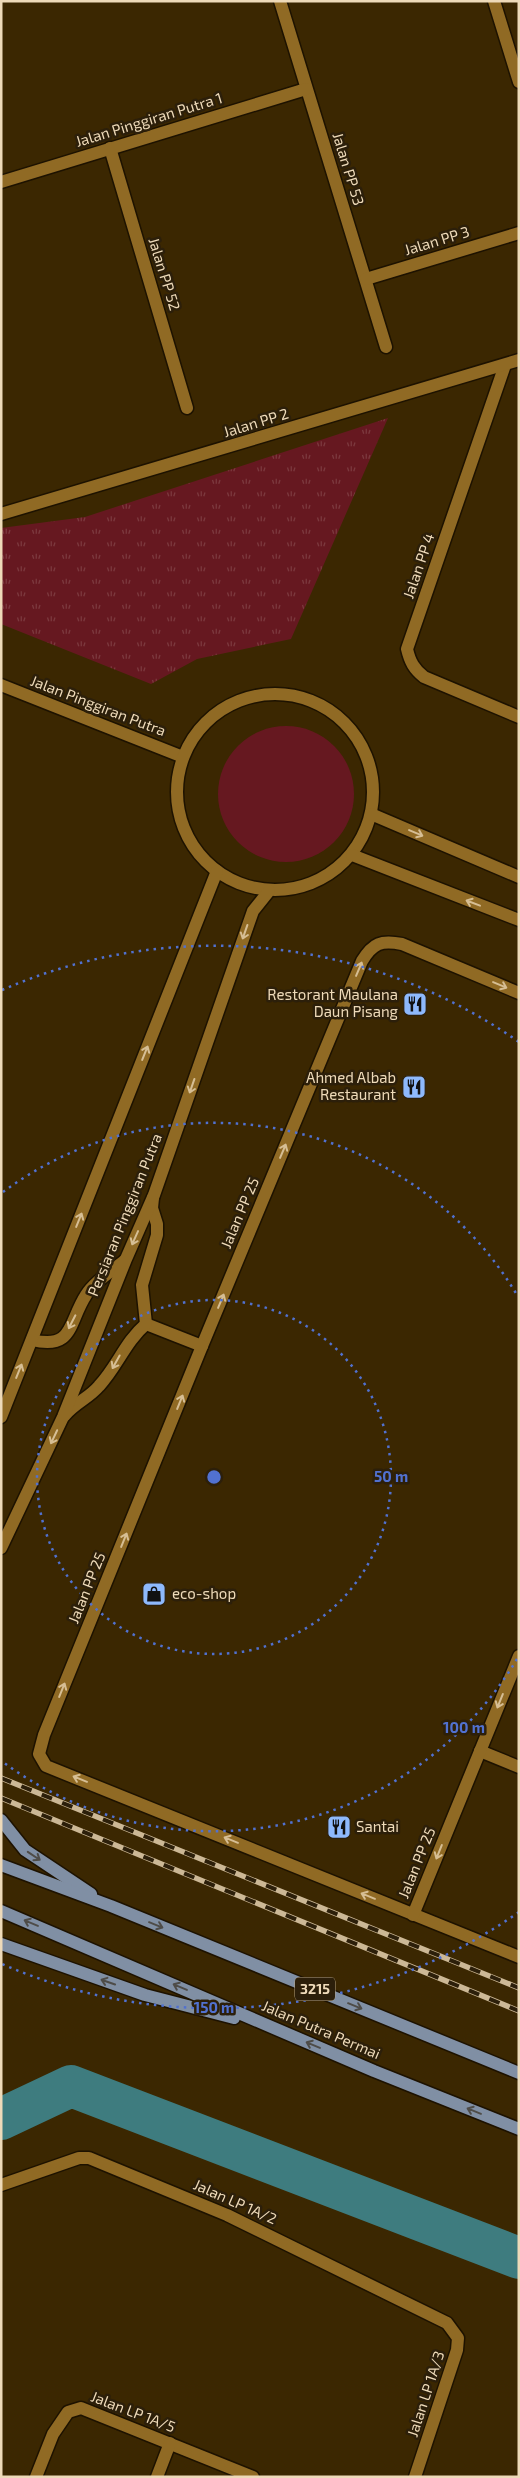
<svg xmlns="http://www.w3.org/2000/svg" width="520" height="2478" font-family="'Exo 2',sans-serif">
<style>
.grass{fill:#661820}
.park{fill:url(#park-tufts)}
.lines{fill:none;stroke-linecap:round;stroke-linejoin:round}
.river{stroke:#3e7c7f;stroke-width:42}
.minor-casing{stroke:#1d1200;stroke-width:15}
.tertiary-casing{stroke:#1d1200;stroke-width:15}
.primary-casing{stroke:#1d1200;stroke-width:15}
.minor{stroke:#906a24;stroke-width:12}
.tertiary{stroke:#906a24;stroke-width:12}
.primary{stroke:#808fa4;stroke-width:12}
.rail-casing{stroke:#ccb896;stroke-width:5.5}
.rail{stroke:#2c1f0a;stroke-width:4;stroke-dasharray:11;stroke-linecap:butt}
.oneway{stroke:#d6be94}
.oneway2{stroke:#4e4c48}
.ring{fill:none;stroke:#5171d0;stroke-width:2.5;stroke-dasharray:2.5 5}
.labels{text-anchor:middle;stroke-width:5;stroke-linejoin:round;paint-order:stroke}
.shield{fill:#2c1f0a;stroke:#b4a284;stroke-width:1}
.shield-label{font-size:14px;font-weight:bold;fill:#eedab9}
.street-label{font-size:15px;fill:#eedab9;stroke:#2c1f0a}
.poi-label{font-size:15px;fill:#eedab9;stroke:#2c1f0a;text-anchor:end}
.centre{fill:#5171d0;stroke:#2c1f0a;stroke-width:2.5}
.ring-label{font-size:15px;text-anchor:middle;font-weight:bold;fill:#5171d0;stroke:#2c1f0a;stroke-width:5;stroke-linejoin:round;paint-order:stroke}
</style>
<defs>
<pattern id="park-tufts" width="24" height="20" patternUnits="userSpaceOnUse" patternTransform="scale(1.25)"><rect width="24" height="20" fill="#661820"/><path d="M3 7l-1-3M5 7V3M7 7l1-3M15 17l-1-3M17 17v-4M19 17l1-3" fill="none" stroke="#7c393e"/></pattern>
</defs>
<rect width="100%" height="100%" fill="#3b2701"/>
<!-- grass -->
<circle class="grass" cx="286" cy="794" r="68"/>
<!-- park -->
<polygon class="park" points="388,418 291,639 197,659 151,684 1,624 1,528 85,517"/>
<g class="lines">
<!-- river -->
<polyline class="river" points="1,2119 71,2086 519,2258"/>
<!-- minor casing -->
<g class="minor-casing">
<g id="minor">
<polyline points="280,1 386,347"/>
<polyline points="494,1 519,82"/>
<polyline points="110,148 187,408"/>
<polyline points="1,182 306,89"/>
<polyline points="366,279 519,233"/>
<path d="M 505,365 L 407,649 C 410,662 414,669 424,677 L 519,717"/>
<polyline points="1,514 519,360"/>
<path d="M 519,993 L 402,944 C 381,940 373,943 362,961 L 202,1346 L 44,1735 L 39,1754 L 46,1766 L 519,1957"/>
<polyline points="146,1324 142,1285 157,1235 157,1224 152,1208 153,1198"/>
<polyline points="146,1324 202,1346"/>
<path d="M 64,1416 C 76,1402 89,1398 99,1386 C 117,1367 125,1342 146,1324"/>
<polyline points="480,1751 519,1767"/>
<polyline points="413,1915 519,1656"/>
<polyline points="1,2185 79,2158 89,2158 227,2215 447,2323 458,2338 457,2350 415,2477"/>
<polyline points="36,2477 53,2434 68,2412 81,2408 253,2477"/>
<polyline points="157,2477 170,2443"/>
</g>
</g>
<!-- tertiary casing -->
<g class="tertiary-casing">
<g id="tertiary">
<polyline points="1,685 183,757"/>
<circle cx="275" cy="792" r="98"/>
<polyline points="371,814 519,877"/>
<polyline points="352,855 519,920"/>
<path d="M 32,1340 C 74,1350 68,1323 86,1295 C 94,1282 112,1271 124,1261"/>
<polyline points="1,1417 217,871"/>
<polyline points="1,1548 63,1417 126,1259 154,1195 253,911 269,891"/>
</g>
</g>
<!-- primary casing -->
<g class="primary-casing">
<g id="primary">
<polyline points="1,1820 25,1850 91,1894"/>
<polyline points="1,1865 111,1906 519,2073"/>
<polyline points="1,1911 374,2071 519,2129"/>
<polyline points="1,1944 145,1995 234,2018"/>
</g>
</g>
<!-- minor -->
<use href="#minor" class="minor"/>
<!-- tertiary -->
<use href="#tertiary" class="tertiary"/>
<!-- primary -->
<use href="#primary" class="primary"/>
<!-- rail casing -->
<g class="rail-casing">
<g id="rail">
<polyline points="1,1778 519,1988"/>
<polyline points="1,1798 519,2011"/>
</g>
</g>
<!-- rail -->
<use href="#rail" class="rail"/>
</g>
<!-- one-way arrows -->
<defs><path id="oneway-shaft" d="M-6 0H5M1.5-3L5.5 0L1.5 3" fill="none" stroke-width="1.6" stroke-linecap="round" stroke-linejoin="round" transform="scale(1.25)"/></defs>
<g class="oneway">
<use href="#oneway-shaft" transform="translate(416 833) rotate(23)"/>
<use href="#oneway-shaft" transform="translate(473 903) rotate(-159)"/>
<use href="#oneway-shaft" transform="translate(245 932) rotate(109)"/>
<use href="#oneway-shaft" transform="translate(359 969) rotate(-67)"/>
<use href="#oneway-shaft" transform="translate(500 985) rotate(23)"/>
<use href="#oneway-shaft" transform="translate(145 1053) rotate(-68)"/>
<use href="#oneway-shaft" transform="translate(192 1086) rotate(109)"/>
<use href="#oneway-shaft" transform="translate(283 1151) rotate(-67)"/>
<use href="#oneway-shaft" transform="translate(79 1220) rotate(-68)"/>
<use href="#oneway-shaft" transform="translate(135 1238) rotate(114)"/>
<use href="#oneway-shaft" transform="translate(221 1301) rotate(-67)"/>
<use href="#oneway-shaft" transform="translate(72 1322) rotate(117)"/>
<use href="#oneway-shaft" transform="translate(116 1362) rotate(119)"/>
<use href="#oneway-shaft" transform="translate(19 1371) rotate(-68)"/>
<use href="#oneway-shaft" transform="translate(180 1402) rotate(-68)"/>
<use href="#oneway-shaft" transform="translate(54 1437) rotate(115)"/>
<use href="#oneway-shaft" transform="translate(124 1540) rotate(-68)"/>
<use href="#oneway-shaft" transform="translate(62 1690) rotate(-68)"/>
<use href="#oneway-shaft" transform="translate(500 1701) rotate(112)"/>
<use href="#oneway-shaft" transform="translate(80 1779) rotate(-158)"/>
<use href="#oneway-shaft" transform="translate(231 1840) rotate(-158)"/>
<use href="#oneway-shaft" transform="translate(439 1852) rotate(112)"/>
<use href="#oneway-shaft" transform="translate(368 1896) rotate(-158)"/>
</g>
<g class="oneway2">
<use href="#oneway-shaft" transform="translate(34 1856) rotate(34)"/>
<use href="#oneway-shaft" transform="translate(31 1923) rotate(-157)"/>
<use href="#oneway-shaft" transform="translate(156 1925) rotate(22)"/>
<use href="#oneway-shaft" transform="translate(108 1982) rotate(-161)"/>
<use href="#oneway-shaft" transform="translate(180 1987) rotate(-157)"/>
<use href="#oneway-shaft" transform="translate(355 2006) rotate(22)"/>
<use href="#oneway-shaft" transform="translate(313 2045) rotate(-157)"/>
<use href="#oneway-shaft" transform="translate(474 2111) rotate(-158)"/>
</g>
<!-- distance rings -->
<g class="ring">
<circle cx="214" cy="1477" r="177"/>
<path d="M517 1659A354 354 0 0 1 3 1762M3 1192A354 354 0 0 1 517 1295"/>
<path d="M519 1912A531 531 0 0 1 2 1964M2 990A531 531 0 0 1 519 1042"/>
</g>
<!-- icons -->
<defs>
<g id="restaurant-square" transform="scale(1.25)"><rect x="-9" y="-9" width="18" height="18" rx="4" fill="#8eb9fc" stroke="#2c1f0a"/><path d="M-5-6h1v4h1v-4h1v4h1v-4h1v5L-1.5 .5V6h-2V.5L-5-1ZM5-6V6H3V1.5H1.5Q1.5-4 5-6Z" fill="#111"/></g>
<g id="shop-square" transform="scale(1.25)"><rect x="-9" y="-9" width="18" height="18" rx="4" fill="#8eb9fc" stroke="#2c1f0a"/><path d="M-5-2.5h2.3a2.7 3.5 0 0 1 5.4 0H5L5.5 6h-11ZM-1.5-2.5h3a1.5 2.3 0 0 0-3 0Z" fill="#111"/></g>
</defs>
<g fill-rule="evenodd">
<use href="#restaurant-square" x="415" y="1004"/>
<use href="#restaurant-square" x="414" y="1087"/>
<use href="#shop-square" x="154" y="1594"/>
<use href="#restaurant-square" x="339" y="1827"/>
</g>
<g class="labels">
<!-- shield labels -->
<rect class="shield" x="295" y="1977.5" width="40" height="23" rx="4"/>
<g class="shield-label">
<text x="315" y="1994">3215</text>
</g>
<!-- street labels -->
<g class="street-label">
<text transform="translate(149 120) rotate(-17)" y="5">Jalan Pinggiran Putra 1</text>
<text transform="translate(348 169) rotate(73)" y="5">Jalan PP 53</text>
<text transform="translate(437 241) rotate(-17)" y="5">Jalan PP 3</text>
<text transform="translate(164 274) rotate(73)" y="5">Jalan PP 52</text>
<text transform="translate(256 423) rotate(-17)" y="5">Jalan PP 2</text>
<text transform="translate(419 566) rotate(-71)" y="5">Jalan PP 4</text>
<text transform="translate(98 706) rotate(21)" y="5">Jalan Pinggiran Putra</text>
<text transform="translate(240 1213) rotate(-67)" y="5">Jalan PP 25</text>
<text transform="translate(125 1215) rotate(-68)" y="5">Persiaran Pinggiran Putra</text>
<text transform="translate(87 1588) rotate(-68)" y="5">Jalan PP 25</text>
<text transform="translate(417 1863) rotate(-68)" y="5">Jalan PP 25</text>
<text transform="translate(321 2030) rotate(23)" y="5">Jalan Putra Permai</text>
<text transform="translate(235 2202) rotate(24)" y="5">Jalan LP 1A/2</text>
<text transform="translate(426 2394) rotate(-72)" y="5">Jalan LP 1A/3</text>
<text transform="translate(133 2412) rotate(21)" y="5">Jalan LP 1A/5</text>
</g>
<!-- poi labels -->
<g class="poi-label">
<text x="398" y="1000">Restorant Maulana<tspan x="398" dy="17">Daun Pisang</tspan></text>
<text x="396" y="1083">Ahmed Albab<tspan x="396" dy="17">Restaurant</tspan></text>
<text x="172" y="1599" text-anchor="start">eco-shop</text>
<text x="356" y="1832" text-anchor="start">Santai</text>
</g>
</g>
<circle cx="214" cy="1477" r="8" class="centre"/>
<g class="ring-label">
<text x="391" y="1482">50 m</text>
<text x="464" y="1733">100 m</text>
<text x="214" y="2013">150 m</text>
</g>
<!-- border -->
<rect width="520" height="2478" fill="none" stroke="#eedab9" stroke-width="5"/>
</svg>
